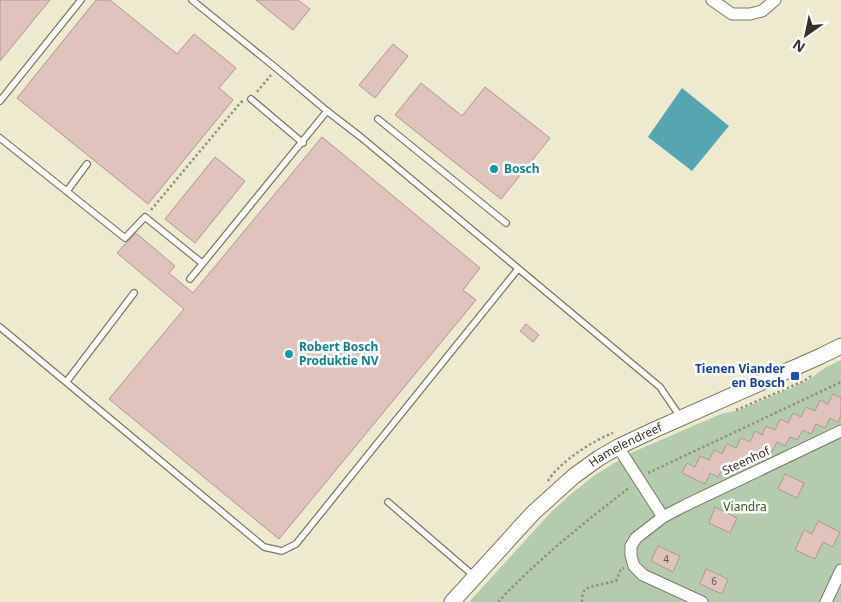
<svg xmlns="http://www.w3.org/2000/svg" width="841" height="602" font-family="'Noto Sans',sans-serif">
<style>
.green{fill:#b4ccad}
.water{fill:#55a6b0}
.building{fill:#e1c3be;stroke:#b19590}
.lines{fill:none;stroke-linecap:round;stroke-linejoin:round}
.lane-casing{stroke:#7b7860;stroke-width:8}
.street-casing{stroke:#7b7860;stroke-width:13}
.secondary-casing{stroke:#7b7860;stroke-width:17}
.path{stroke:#94917f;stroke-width:2.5;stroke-dasharray:2.5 2.5;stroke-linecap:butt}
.lane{stroke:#fff;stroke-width:5.5}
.street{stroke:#fff;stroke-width:11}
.secondary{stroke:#fff;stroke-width:15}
.culture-dot{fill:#0f9aa8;stroke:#fff;stroke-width:2}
.transit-dot{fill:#1a4fb4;stroke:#fff;stroke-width:2}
.labels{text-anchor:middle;stroke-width:5;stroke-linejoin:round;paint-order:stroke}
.number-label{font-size:10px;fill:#5f564e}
.culture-label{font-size:12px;font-weight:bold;fill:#0d838f;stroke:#fff;text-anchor:start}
.transit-label{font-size:12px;font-weight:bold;fill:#164399;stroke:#fff;text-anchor:end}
.street-label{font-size:12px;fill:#343228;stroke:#fff}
.park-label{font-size:12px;fill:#2c5b18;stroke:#fff}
</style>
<rect width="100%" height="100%" fill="#eeead0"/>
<!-- green -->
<polygon class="green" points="841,360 841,602 469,602 551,512 571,494 595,475 633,452 721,414 739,410 791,388 807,381 826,367"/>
<!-- water -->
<polygon class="water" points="682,88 729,126 692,171 648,137"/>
<!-- building -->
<g class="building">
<polygon points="0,0 50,0 0,61"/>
<polygon points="96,0 110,0 177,54 194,34 236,68 219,88 233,100 148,204 17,98"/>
<polygon points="256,0 298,0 310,9 293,30"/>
<polygon points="393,44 408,56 375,98 359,85"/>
<polygon points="421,83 462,116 485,87 550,138 501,199 395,115"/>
<polygon points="322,137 480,268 463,290 476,300 279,539 109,399 184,309 117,253 126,243 136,233 175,266 169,273 193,293"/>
<polygon points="215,157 245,181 195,243 165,219"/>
<polygon points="526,324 539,335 533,342 520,331"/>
<polygon points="833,394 841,398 841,415 838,422 830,418 825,428 816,424 811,434 803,430 797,440 790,437 785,446 777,442 771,453 763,449 758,459 750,454 745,465 736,461 732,471 723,467 718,477 710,473 705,484 682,473 687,463 695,467 700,456 709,460 714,450 722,454 727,444 736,448 741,438 750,442 755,431 762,435 766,426 775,430 780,419 788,423 793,413 801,417 806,407 815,411 820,400 828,404"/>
<polygon points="785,474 804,483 797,498 778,489"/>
<polygon points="715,507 737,518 730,533 709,523"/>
<polygon points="818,521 840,532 833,547 823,542 815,559 795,550 804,530 812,534"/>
<polygon points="658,546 680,556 673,572 651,561"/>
<polygon points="706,569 728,579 722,594 700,584"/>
</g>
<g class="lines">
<!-- lane casing -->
<g class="lane-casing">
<g id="lane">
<polyline points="192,0 276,68 327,111 362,138 660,387 681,418"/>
<polyline points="251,99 303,143"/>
<polyline points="0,101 81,0"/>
<polyline points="378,119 506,223"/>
<polyline points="0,138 125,238 145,217 202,263"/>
<polyline points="67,191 87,164"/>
<polyline points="190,279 327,111"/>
<polyline points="0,327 264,547 282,551 296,544 518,269"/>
<polyline points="67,381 134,293"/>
<polyline points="388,502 474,576"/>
</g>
</g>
<!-- street casing -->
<g class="street-casing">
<g id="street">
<polyline points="712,0 732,14 750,14 762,11 775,0"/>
<polyline points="618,447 663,517"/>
<polyline points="702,602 643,575 634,566 631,556 631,546 636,538 663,517 684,506 841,431"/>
<polyline points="826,602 841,570"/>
</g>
</g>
<!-- secondary casing -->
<g class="secondary-casing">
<g id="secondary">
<path id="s1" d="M 452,602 L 533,513 L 574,476 L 599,458 L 618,447 L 654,430 L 821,356 L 841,346"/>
</g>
</g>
<!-- path -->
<g class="path">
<polyline points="257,92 271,75"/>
<polyline points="151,210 241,102 245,101"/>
<polyline points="736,410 804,381 811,376"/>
<polyline points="648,473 841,382"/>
<path d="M 548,481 C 558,463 594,440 613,433"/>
<path d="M 498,602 C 538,559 584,523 630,487"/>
<polyline points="582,602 582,597 584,591 589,587 616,581 621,569 624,568"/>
</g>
<!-- lane -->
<use href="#lane" class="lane"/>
<!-- street -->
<use href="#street" class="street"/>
<!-- secondary -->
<use href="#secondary" class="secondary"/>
</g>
<!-- markers -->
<g class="culture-dot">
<circle cx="494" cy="169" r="5"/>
<circle cx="289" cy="354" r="5"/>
</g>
<rect class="transit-dot" x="790" y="371" width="10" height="10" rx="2.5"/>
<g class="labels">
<!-- number labels -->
<g class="number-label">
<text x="666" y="563">4</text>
<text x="714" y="585">6</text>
</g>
<!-- culture labels -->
<g class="culture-label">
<text x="504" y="173">Bosch</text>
<text x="299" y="351">Robert Bosch<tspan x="299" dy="14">Produktie NV</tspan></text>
</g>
<!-- transit labels -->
<g class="transit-label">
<text x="785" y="373">Tienen Viander<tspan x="785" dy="14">en Bosch</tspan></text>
</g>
<!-- street labels -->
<g class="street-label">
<text dy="4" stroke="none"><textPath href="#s1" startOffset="236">Hamelendreef</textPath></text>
<text transform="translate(746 461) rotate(-25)" y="4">Steenhof</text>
</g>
<!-- park labels -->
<g class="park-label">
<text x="745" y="511">Viandra</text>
</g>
</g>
<!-- north arrow -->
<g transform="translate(806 35) rotate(213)" stroke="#ffffff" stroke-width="4" paint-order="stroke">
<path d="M0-4L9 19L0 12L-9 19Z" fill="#343228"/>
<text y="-8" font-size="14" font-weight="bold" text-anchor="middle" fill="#343228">N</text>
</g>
</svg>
